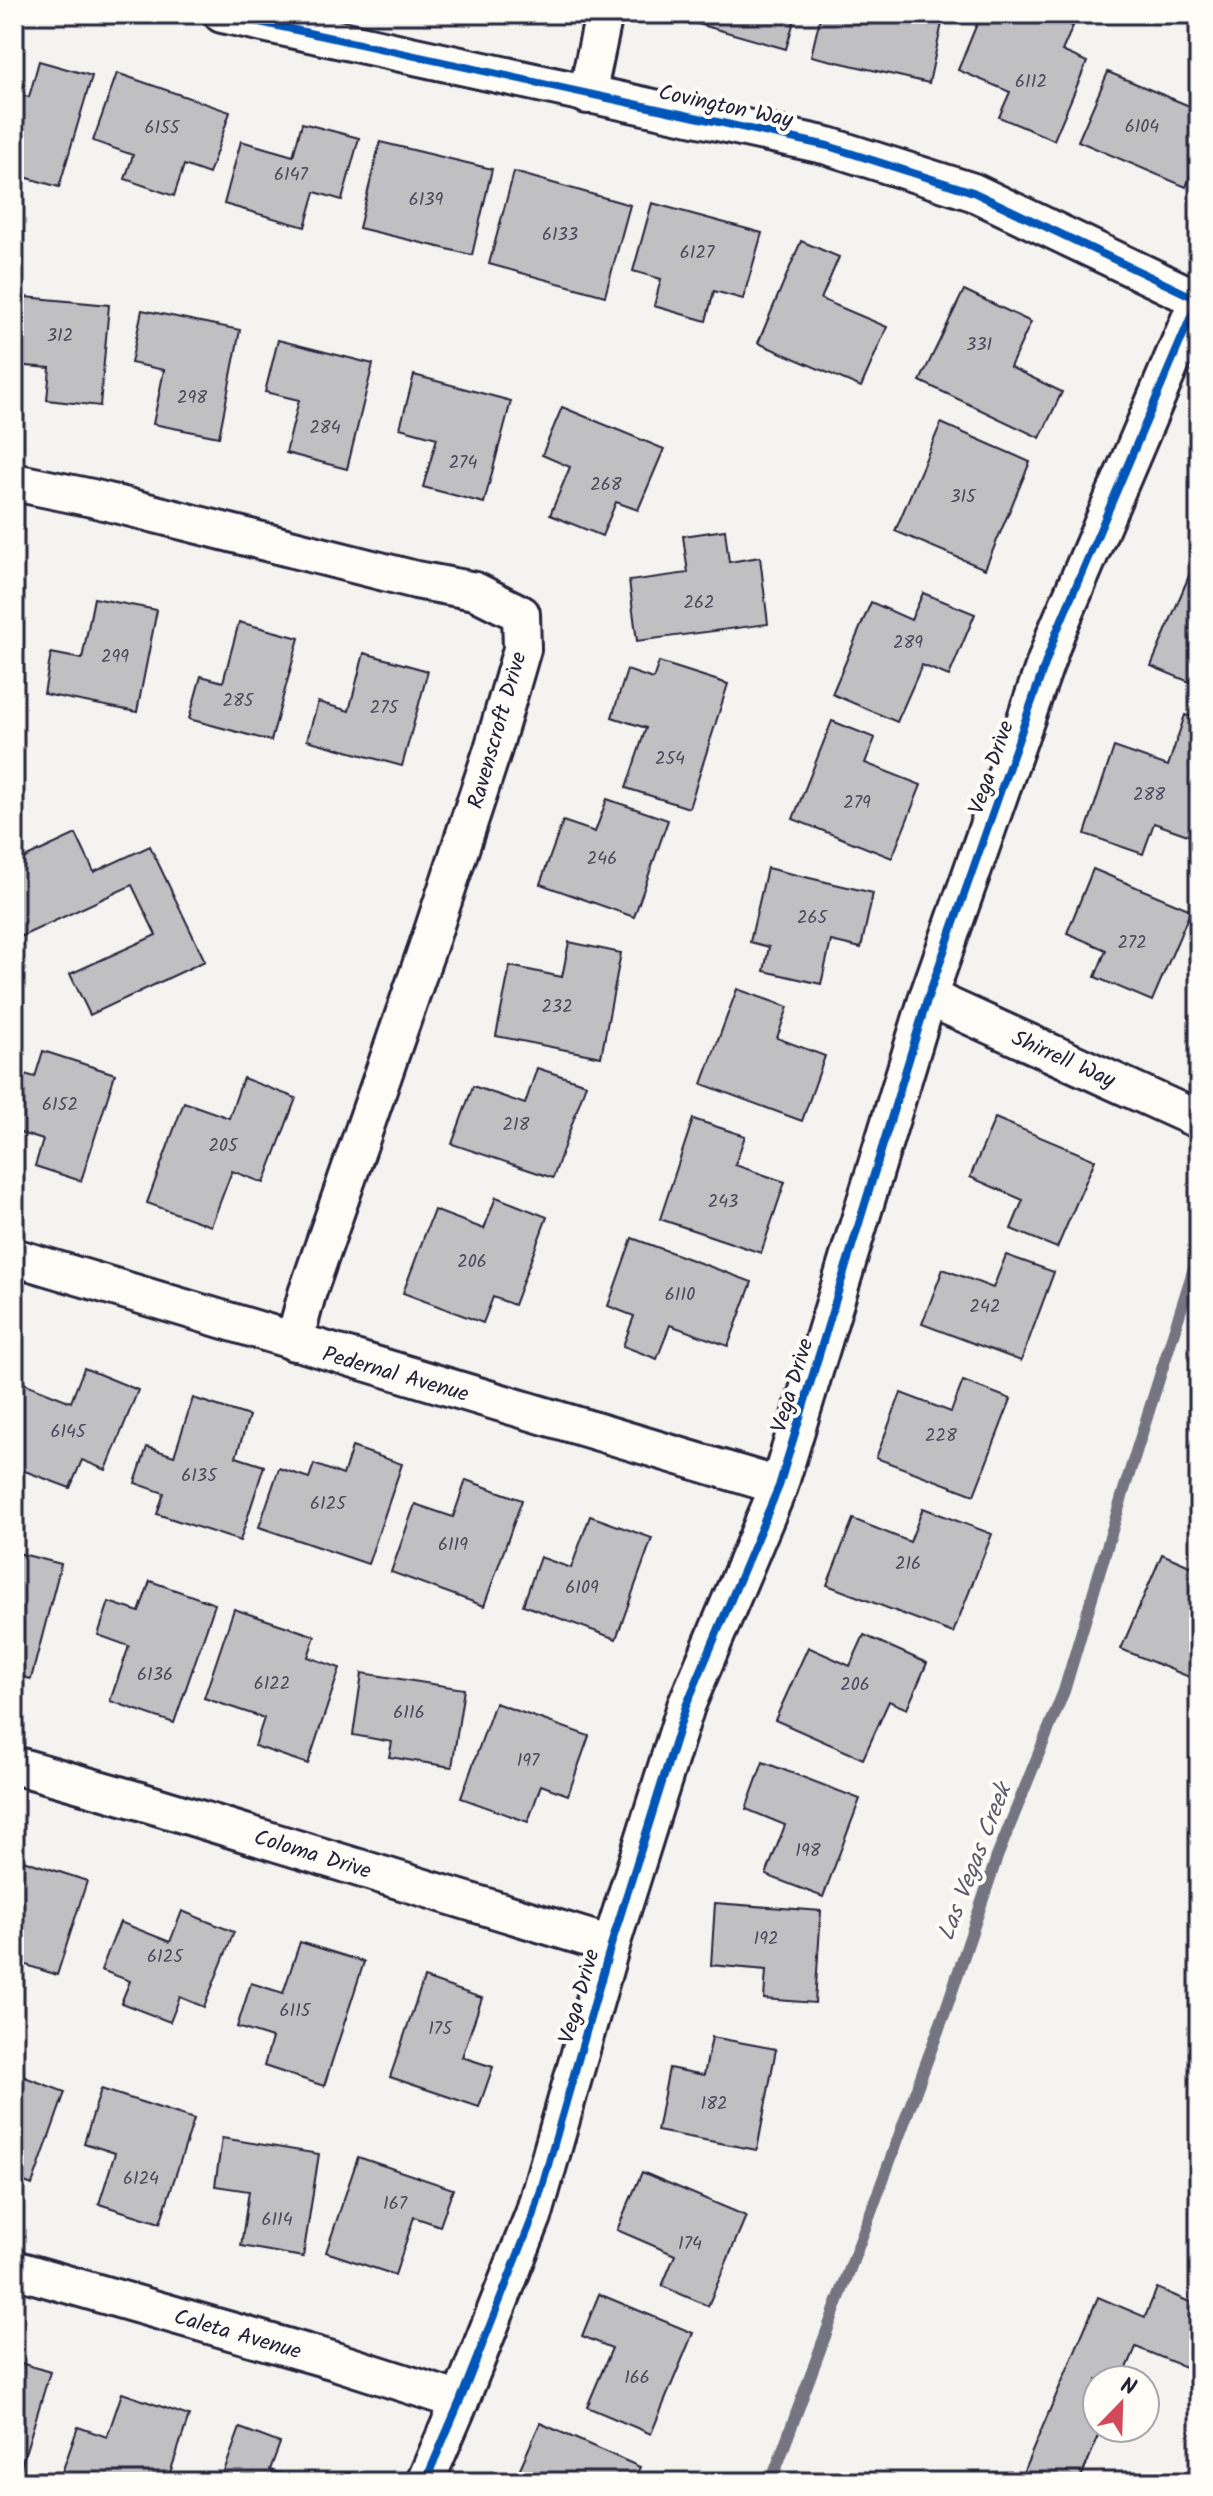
<svg xmlns="http://www.w3.org/2000/svg" width="1213" height="2496" font-family="Kalam,sans-serif">
<style>
.lines{fill:none;stroke-linecap:round;stroke-linejoin:round}
.stream{stroke:#757582;stroke-width:12}
.building{fill:#c0bfc2;stroke:#22223b;stroke-width:2}
.minor-casing{stroke:#22223b;stroke-width:42}
.minor{stroke:#fdfcf7;stroke-width:36}
.cycleway-casing{stroke:#fdfcf7;stroke-width:13}
.cycleway{stroke:#0057b8;stroke-width:8}
.labels{text-anchor:middle;stroke-width:8;stroke-linejoin:round;paint-order:stroke}
.number-label{font-size:18px;fill:#4a495d}
.street-label{font-size:22px;fill:#22223b;stroke:#fdfcf7}
.water-label{font-size:24px;font-style:italic;fill:#59596b;stroke:#fdfcf7}
</style>
<rect width="100%" height="100%" fill="#f4f3ef"/>
<filter id="ink" filterUnits="userSpaceOnUse"><feTurbulence type="fractalNoise" baseFrequency=".0125" numOctaves="2"/><feDisplacementMap in="SourceGraphic" scale="16" xChannelSelector="R" yChannelSelector="G"/><feConvolveMatrix kernelMatrix="1 2 1 2 8 2 1 2 1" color-interpolation-filters="sRGB"/></filter>
<g filter="url(#ink)">
<g class="lines">
<!-- stream -->
<polyline class="stream" points="771,2482 945,2012 997,1857 1064,1691 1124,1490 1199,1252"/>
</g>
<!-- building -->
<g class="building">
<polygon points="678,14 796,14 786,49 677,18"/>
<polygon points="821,14 944,14 929,83 811,56"/>
<polygon points="981,14 1045,14 1073,26 1062,51 1087,62 1054,140 999,117 1010,92 958,70"/>
<polygon points="39,61 92,76 59,187 14,174 14,93 29,97"/>
<polygon points="1108,72 1199,110 1199,156 1186,187 1078,141"/>
<polygon points="117,73 230,112 209,174 184,165 174,196 125,179 133,155 93,141"/>
<polygon points="302,123 359,138 342,200 315,192 305,227 224,204 241,141 293,156"/>
<polygon points="380,142 492,169 472,255 359,228"/>
<polygon points="514,172 630,205 605,296 489,264"/>
<polygon points="652,203 762,233 743,299 714,291 706,321 654,306 661,279 633,271"/>
<polygon points="801,241 839,257 821,299 887,327 861,387 758,343"/>
<polygon points="964,290 1031,322 1010,367 1062,392 1040,438 920,381"/>
<polygon points="14,296 109,305 100,406 47,400 50,368 14,365"/>
<polygon points="142,310 240,330 219,437 153,424 164,370 131,363"/>
<polygon points="278,340 373,364 347,469 286,453 299,400 265,392"/>
<polygon points="414,375 511,401 484,503 423,487 437,438 400,428"/>
<polygon points="562,407 664,449 638,510 616,502 602,536 550,515 570,467 542,455"/>
<polygon points="941,423 1030,462 985,569 895,531"/>
<polygon points="725,530 729,562 760,557 768,624 637,641 629,581 688,573 683,536"/>
<polygon points="1199,552 1199,686 1151,666"/>
<polygon points="923,593 975,614 949,676 922,665 897,722 832,694 871,602 911,620"/>
<polygon points="94,598 157,610 137,712 44,694 51,653 82,659"/>
<polygon points="239,622 299,638 271,741 189,719 201,676 223,682"/>
<polygon points="364,653 428,671 402,766 307,740 318,702 349,711"/>
<polygon points="659,662 728,684 689,808 626,788 646,728 612,717 627,670 653,679"/>
<polygon points="1185,715 1199,719 1199,839 1154,823 1143,854 1085,834 1114,747 1168,766"/>
<polygon points="832,721 875,738 865,763 921,785 892,858 793,819"/>
<polygon points="607,799 668,820 634,917 540,884 563,821 595,832"/>
<polygon points="76,834 94,872 150,846 205,961 90,1015 70,974 156,935 132,885 16,939 14,863"/>
<polygon points="767,868 873,893 861,948 831,941 821,984 764,971 769,947 750,942"/>
<polygon points="1093,869 1191,910 1152,1001 1095,977 1106,950 1067,933"/>
<polygon points="569,942 621,953 601,1057 496,1036 510,966 562,977"/>
<polygon points="737,989 788,1007 777,1038 825,1056 802,1121 702,1084"/>
<polygon points="43,1051 115,1074 81,1181 35,1166 43,1140 14,1131 14,1071 35,1077"/>
<polygon points="537,1068 586,1084 553,1178 452,1144 473,1086 525,1104"/>
<polygon points="243,1078 296,1098 264,1183 232,1171 211,1226 147,1203 184,1102 229,1118"/>
<polygon points="995,1118 1095,1160 1057,1248 1011,1229 1023,1200 970,1177"/>
<polygon points="693,1119 745,1136 735,1165 785,1182 761,1253 660,1219"/>
<polygon points="496,1197 547,1217 514,1305 493,1297 483,1323 403,1293 434,1210 484,1229"/>
<polygon points="632,1238 752,1282 728,1346 670,1325 657,1359 623,1346 634,1316 608,1306"/>
<polygon points="1006,1255 1054,1272 1021,1361 922,1324 943,1269 993,1288"/>
<polygon points="84,1368 138,1390 106,1470 82,1460 70,1488 14,1467 14,1401 21,1382 71,1402"/>
<polygon points="963,1381 1011,1399 974,1495 876,1458 901,1393 951,1412"/>
<polygon points="193,1398 249,1416 236,1457 264,1466 240,1541 157,1514 164,1493 135,1483 147,1447 174,1456"/>
<polygon points="352,1447 402,1464 368,1564 259,1527 279,1468 309,1478 314,1464 343,1475"/>
<polygon points="466,1480 522,1500 484,1606 391,1572 415,1504 453,1517"/>
<polygon points="923,1508 992,1534 953,1633 827,1585 853,1519 910,1542"/>
<polygon points="590,1516 652,1538 616,1639 523,1605 540,1557 571,1568"/>
<polygon points="14,1552 61,1564 31,1679 14,1675"/>
<polygon points="1162,1554 1199,1570 1199,1681 1121,1649"/>
<polygon points="150,1581 215,1604 174,1723 110,1701 129,1646 98,1635 109,1602 139,1612"/>
<polygon points="234,1609 315,1636 308,1657 340,1668 308,1764 255,1746 264,1718 204,1698"/>
<polygon points="864,1635 927,1663 907,1709 889,1701 863,1759 775,1720 808,1647 850,1666"/>
<polygon points="362,1673 464,1689 452,1767 389,1757 392,1742 353,1735"/>
<polygon points="495,1703 589,1736 568,1795 541,1785 528,1822 461,1798"/>
<polygon points="763,1762 860,1799 823,1897 766,1875 785,1825 746,1809"/>
<polygon points="23,1860 87,1881 57,1975 14,1961 14,1890"/>
<polygon points="715,1903 821,1911 815,2003 764,1999 766,1970 711,1965"/>
<polygon points="182,1911 234,1932 204,2007 180,1997 170,2022 121,2003 130,1981 101,1970 120,1922 170,1942"/>
<polygon points="300,1942 364,1962 324,2086 264,2066 272,2038 237,2027 251,1983 283,1993"/>
<polygon points="424,1978 482,1998 462,2057 493,2067 479,2107 390,2077"/>
<polygon points="712,2037 776,2049 757,2150 657,2131 669,2068 704,2075"/>
<polygon points="14,2073 65,2092 32,2185 14,2178"/>
<polygon points="101,2089 194,2119 160,2223 99,2204 115,2153 84,2143"/>
<polygon points="222,2138 319,2154 303,2257 241,2246 249,2191 215,2186"/>
<polygon points="358,2157 453,2189 440,2226 414,2217 395,2275 326,2252"/>
<polygon points="642,2172 746,2216 708,2306 662,2286 675,2255 617,2230"/>
<polygon points="1157,2288 1199,2306 1199,2334 1185,2367 1136,2347 1122,2380 1097,2380 1097,2428 1102,2428 1079,2482 1019,2482 1098,2297 1145,2317"/>
<polygon points="599,2294 693,2333 651,2434 587,2407 612,2348 582,2336"/>
<polygon points="14,2361 50,2372 20,2470 14,2468"/>
<polygon points="122,2393 189,2416 167,2482 71,2482 60,2478 78,2427 107,2437"/>
<polygon points="540,2423 640,2467 633,2482 514,2482"/>
<polygon points="240,2428 280,2443 270,2470 304,2482 220,2482"/>
</g>
<g class="lines">
<!-- minor casing -->
<g class="minor-casing">
<g id="minor">
<polyline points="222,14 828,146 973,192 1199,300"/>
<polyline points="587,95 604,14"/>
<polyline points="14,482 92,498 416,580 475,591 521,614 522,649 493,749 431,937 307,1294 294,1342"/>
<polyline points="928,997 1199,1120"/>
<polyline points="14,1257 779,1486"/>
<polyline points="14,1765 140,1801 611,1945"/>
<polyline points="14,2269 335,2361 460,2401"/>
<polyline points="425,2482 460,2401 534,2214 611,1945 686,1706 779,1486 928,997 1056,633 1198,300"/>
</g>
</g>
<!-- minor -->
<use href="#minor" class="minor"/>
<!-- cycleway casing -->
<g class="cycleway-casing">
<g id="cycleway">
<polyline points="222,14 828,146 973,192 1199,300"/>
<polyline points="425,2482 460,2401 534,2214 611,1945 686,1706 779,1486 928,997 1056,633 1198,300"/>
</g>
</g>
<!-- cycleway -->
<use href="#cycleway" class="cycleway"/>
</g>
</g>
<g class="labels">
<!-- number labels -->
<g class="number-label">
<text x="1031" y="87">6112</text>
<text x="1142" y="132">6104</text>
<text x="162" y="133">6155</text>
<text x="291" y="180">6147</text>
<text x="426" y="205">6139</text>
<text x="560" y="240">6133</text>
<text x="697" y="258">6127</text>
<text x="60" y="341">312</text>
<text x="979" y="350">331</text>
<text x="192" y="403">298</text>
<text x="325" y="433">284</text>
<text x="463" y="468">274</text>
<text x="606" y="490">268</text>
<text x="963" y="502">315</text>
<text x="699" y="608">262</text>
<text x="908" y="648">289</text>
<text x="115" y="662">299</text>
<text x="238" y="706">285</text>
<text x="384" y="713">275</text>
<text x="670" y="764">254</text>
<text x="1149" y="800">288</text>
<text x="857" y="808">279</text>
<text x="602" y="864">246</text>
<text x="812" y="923">265</text>
<text x="1132" y="948">272</text>
<text x="557" y="1012">232</text>
<text x="60" y="1110">6152</text>
<text x="516" y="1130">218</text>
<text x="223" y="1151">205</text>
<text x="723" y="1207">243</text>
<text x="472" y="1267">206</text>
<text x="680" y="1300">6110</text>
<text x="985" y="1312">242</text>
<text x="68" y="1437">6145</text>
<text x="941" y="1441">228</text>
<text x="199" y="1481">6135</text>
<text x="328" y="1509">6125</text>
<text x="453" y="1550">6119</text>
<text x="908" y="1569">216</text>
<text x="582" y="1593">6109</text>
<text x="155" y="1680">6136</text>
<text x="272" y="1689">6122</text>
<text x="855" y="1690">206</text>
<text x="409" y="1718">6116</text>
<text x="528" y="1766">197</text>
<text x="808" y="1856">198</text>
<text x="766" y="1944">192</text>
<text x="165" y="1962">6125</text>
<text x="295" y="2016">6115</text>
<text x="440" y="2034">175</text>
<text x="714" y="2109">182</text>
<text x="141" y="2184">6124</text>
<text x="395" y="2209">167</text>
<text x="277" y="2225">6114</text>
<text x="690" y="2249">174</text>
<text x="637" y="2383">166</text>
</g>
<!-- street labels -->
<g class="street-label">
<text transform="translate(726 105) rotate(12)" y="8">Covington Way</text>
<text transform="translate(496 730) rotate(-74)" y="8">Ravenscroft Drive</text>
<text transform="translate(990 767) rotate(-71)" y="8">Vega Drive</text>
<text transform="translate(1064 1058) rotate(24)" y="8">Shirrell Way</text>
<text transform="translate(396 1373) rotate(16)" y="8">Pedernal Avenue</text>
<text transform="translate(791 1385) rotate(-73)" y="8">Vega Drive</text>
<text transform="translate(313 1853) rotate(17)" y="8">Coloma Drive</text>
<text transform="translate(578 1996) rotate(-74)" y="8">Vega Drive</text>
<text transform="translate(238 2333) rotate(16)" y="8">Caleta Avenue</text>
</g>
<!-- water labels -->
<g class="water-label">
<text transform="translate(974 1862) rotate(-69)" y="8">Las Vegas Creek</text>
</g>
</g>
<!-- margin -->
<rect width="1213" height="2496" fill="none" stroke="#fdfcf7" stroke-width="48"/>
<rect x="24" y="24" width="1165" height="2448" fill="none" stroke="#22223b" stroke-width="3" filter="url(#ink)"/>
<!-- north arrow -->
<g transform="translate(1121 2404) rotate(23)"><circle r="38" fill="#fdfcf7" stroke="#a5a5ac" stroke-width="2"/>
<path d="M0-6L14 30L0 20L-14 30Z" fill="#d1495b"/>
<text y="-12" font-size="22" font-weight="bold" text-anchor="middle" fill="#22223b">N</text>
</g>
</svg>
